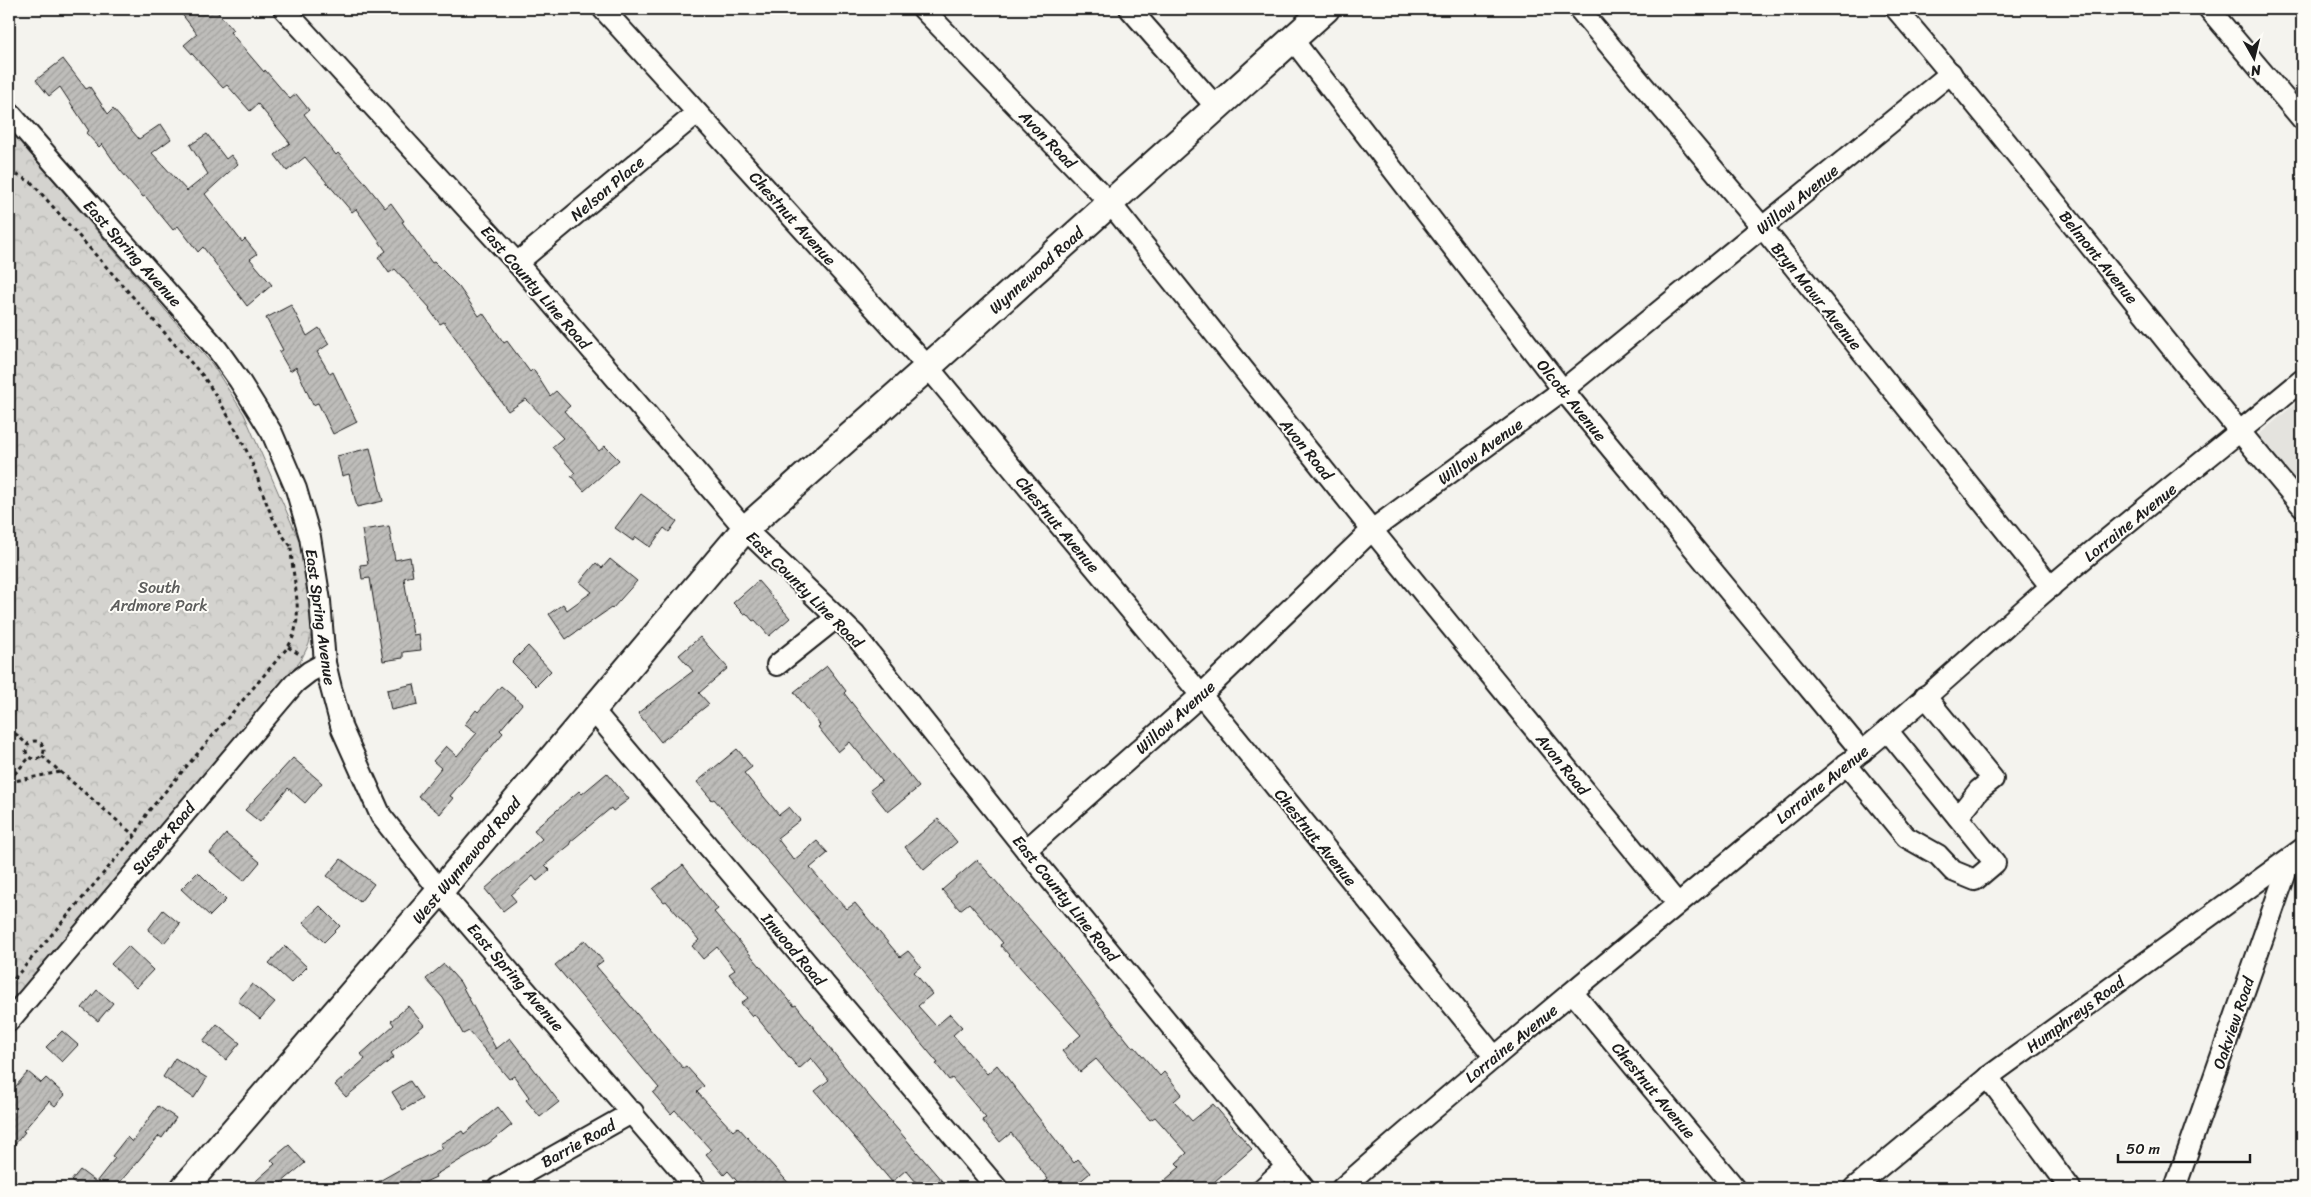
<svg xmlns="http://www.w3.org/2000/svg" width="2311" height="1197" font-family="Sriracha,sans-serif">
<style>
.built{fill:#e4e3de}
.park{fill:url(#park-crowns);stroke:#787876}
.building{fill:url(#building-hatch);stroke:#1c1c1c}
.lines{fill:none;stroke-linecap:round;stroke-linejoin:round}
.minor-casing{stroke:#1c1c1c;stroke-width:24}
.major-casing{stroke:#1c1c1c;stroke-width:30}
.path{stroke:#1c1c1c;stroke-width:3;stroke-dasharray:4 4;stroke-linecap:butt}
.minor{stroke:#fdfcf7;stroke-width:20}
.major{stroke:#fdfcf7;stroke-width:26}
.labels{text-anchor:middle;stroke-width:4;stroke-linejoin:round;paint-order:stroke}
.street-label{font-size:16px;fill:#1c1c1c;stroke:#fdfcf7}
.park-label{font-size:16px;fill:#5c5c5b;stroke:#fdfcf7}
</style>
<defs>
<pattern id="park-crowns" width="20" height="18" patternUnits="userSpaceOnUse" patternTransform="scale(1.25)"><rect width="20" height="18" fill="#d4d3cf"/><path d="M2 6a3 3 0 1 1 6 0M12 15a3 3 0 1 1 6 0" fill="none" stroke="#b5b5b1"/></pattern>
<pattern id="building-hatch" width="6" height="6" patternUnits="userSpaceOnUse" patternTransform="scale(1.25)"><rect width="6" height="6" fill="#bebdba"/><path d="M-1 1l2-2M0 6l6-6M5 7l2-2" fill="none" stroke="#a3a29f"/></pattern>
</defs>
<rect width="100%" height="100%" fill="#f4f3ee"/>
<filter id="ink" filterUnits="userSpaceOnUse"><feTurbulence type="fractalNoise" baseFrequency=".02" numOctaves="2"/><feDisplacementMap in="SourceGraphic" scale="10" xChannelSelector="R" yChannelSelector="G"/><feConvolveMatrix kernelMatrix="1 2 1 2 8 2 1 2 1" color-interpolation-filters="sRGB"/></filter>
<g filter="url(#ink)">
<!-- built -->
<polygon class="built" points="2302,398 2302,493 2256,437"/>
<!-- park -->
<polygon class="park" points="9,129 212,364 244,414 302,547 308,586 312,630 309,644 301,660 289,676 9,1005"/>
<!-- building -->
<g class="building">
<polygon points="178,9 215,9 233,30 230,32 264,72 265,70 290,99 296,94 309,110 304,114 336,155 338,153 362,179 385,208 391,203 404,221 402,222 432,263 434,262 459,287 479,316 483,313 504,343 507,341 530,372 533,369 550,396 556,391 570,406 564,411 599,451 605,446 619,460 584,491 571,476 575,473 552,447 563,438 526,399 508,411 444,322 440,324 429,309 430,308 395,269 389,273 378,257 386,251 356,209 352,212 305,157 287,171 275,155 290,143 258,104 250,111 227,85 223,88 184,45 197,34"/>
<polygon points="63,59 86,89 90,87 108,114 113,109 139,139 161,124 171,139 152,153 187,191 208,174 190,145 207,134 226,159 231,155 238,164 205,194 242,242 245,239 257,254 250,259 272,285 247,306 203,247 198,252 178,226 173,230 145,196 143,197 120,170 102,144 99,147 86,133 89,131 60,87 49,96 36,80"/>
<polygon points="291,305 307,336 319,328 329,344 317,352 330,374 333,372 357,422 333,434 318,403 313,405 296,367 290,371 279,352 283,350 266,318"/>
<polygon points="370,448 383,501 357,507 349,474 342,476 337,456"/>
<polygon points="641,494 677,521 669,532 664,528 650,547 636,537 633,541 615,528"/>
<polygon points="389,526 395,560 410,557 413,576 404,578 413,635 419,634 421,650 403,652 403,658 383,661 370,578 362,579 360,565 368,564 362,530"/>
<polygon points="610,559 637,581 612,609 611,608 566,639 549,614 563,604 567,610 592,592 580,582 596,563 602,568"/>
<polygon points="758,581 790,618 769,636 755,620 753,621 746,613 744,614 733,603"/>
<polygon points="700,637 728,668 699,693 709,704 661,742 638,713 693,671 679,655"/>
<polygon points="528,646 551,671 536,686 512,662"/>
<polygon points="827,666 846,691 844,693 870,726 919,787 888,812 870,790 882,781 850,742 838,752 818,727 820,725 794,692"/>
<polygon points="414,684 418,704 391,710 387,690"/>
<polygon points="501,686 522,704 500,730 503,733 450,796 453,798 440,814 418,796 441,768 433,761 446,746 457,756 477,733 465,724 476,710 478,712"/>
<polygon points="737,749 752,767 744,773 779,815 789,807 800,820 777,838 794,860 817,841 828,853 810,868 847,909 855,903 900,957 908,951 921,966 914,972 932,994 918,1006 936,1026 950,1014 962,1027 953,1035 987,1074 997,1065 1074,1163 1078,1159 1090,1173 1072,1188 1038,1188 1048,1179 1011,1133 1000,1142 982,1120 986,1118 952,1078 949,1080 936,1064 938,1063 811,911 714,799 712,800 697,782"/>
<polygon points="293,758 322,783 305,803 288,788 260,822 245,810"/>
<polygon points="607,773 629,799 613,811 611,808 570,842 571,844 545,865 550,870 537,881 533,876 511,895 516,901 503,911 485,889 542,839 534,830 579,791 582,794"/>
<polygon points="938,819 957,842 924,870 905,847"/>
<polygon points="226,834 260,862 244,881 210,853"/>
<polygon points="341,859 374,884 360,902 327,876"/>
<polygon points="977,860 1048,940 1133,1048 1135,1047 1160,1076 1164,1072 1182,1094 1174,1101 1192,1121 1213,1104 1252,1149 1207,1188 1156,1188 1180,1167 1176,1163 1187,1153 1155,1117 1150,1120 1096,1059 1080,1072 1062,1051 1081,1035 1000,945 1003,943 969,903 960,910 942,890"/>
<polygon points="683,865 718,909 714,912 794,1006 796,1005 855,1080 948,1188 921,1188 906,1170 892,1182 815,1091 829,1080 811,1058 799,1069 754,1014 752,1016 741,1003 748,998 729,974 735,970 717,947 703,959 692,946 699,940 666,901 664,902 653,889"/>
<polygon points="198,872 226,900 210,916 181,889"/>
<polygon points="320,906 340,926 324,942 303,922"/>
<polygon points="163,910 180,924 164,943 148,930"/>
<polygon points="585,940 603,961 596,966 683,1068 686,1066 704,1086 697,1092 733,1131 738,1127 793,1188 743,1188 728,1171 724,1175 706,1154 711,1150 675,1110 671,1114 653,1093 659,1088 555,965"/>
<polygon points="128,946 153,970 136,988 111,964"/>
<polygon points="285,946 307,967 291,983 269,963"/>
<polygon points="444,964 460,982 496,1049 510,1038 559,1102 540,1117 526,1100 529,1097 514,1076 509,1079 469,1031 463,1034 443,998 426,979"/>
<polygon points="252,984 275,1002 260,1019 238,1001"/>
<polygon points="97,990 113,1003 98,1021 82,1008"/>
<polygon points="408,1006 424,1025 391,1053 394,1057 346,1097 335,1085 365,1059 361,1054 394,1025 391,1021"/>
<polygon points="217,1024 240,1043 226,1060 203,1041"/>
<polygon points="62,1031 78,1045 62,1062 46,1047"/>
<polygon points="175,1058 207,1078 194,1098 163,1077"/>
<polygon points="28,1072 41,1083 46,1078 65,1095 55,1106 49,1101 23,1131 25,1132 9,1151 9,1094"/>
<polygon points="410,1081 422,1099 403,1110 392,1092"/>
<polygon points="158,1106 176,1118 162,1138 159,1136 115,1188 81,1188 71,1181 80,1170 96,1182 115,1158 112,1156 127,1137 132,1142"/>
<polygon points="498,1107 512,1125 489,1143 435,1175 436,1177 412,1188 367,1188 406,1166 443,1148 440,1144 462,1131 464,1134"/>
<polygon points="289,1145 305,1163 275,1188 248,1188 275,1164 271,1160"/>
</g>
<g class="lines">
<!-- minor casing -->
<g class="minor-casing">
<g id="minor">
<polyline points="284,9 517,263 745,529 855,635 1026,850 1304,1188"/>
<polyline points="603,9 928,367 1201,695 1494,1056"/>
<polyline points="923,9 1110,203 1372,530 1677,903"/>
<polyline points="1130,9 1217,108"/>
<polyline points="1579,9 1762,227 2051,587"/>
<path d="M 1896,9 C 2035,171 2163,343 2302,506"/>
<polyline points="2209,9 2302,119"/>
<polyline points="1293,40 1563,390 1862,752"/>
<polyline points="9,112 217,349 239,380 272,433 296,489 310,537 320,601 325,663 331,688 342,729 381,816 440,891 696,1188"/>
<polyline points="517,263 697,113"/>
<polyline points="777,665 836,618"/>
<polyline points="1925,696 1993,779 1979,790 1958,817"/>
<polyline points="592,709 997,1188"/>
<polyline points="1846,764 1906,837 1938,855 1953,871 1975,880 1995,863 1887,730"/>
<polyline points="1026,850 1201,695 1372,530 1563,390 1951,73"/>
<polyline points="1573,993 1735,1188"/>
<polyline points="9,1021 295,683 309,672 325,663"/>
<polyline points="1988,1077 2070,1188"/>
<polyline points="498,1188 633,1112"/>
<polyline points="1263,1188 1286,1167"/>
<path d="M 1342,1188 C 1512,1040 1685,898 1859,754 C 1924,701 1985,643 2049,588 C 2132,517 2218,450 2302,380"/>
<polyline points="1854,1188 1988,1077 2302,849"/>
<polyline points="2175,1188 2291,858"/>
</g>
</g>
<!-- major casing -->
<g class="major-casing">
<polyline id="major" points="184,1188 440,891 745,529 928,367 1326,9"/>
</g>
<!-- path -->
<g class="path">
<path d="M 9,171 L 31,182 L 203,376 C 220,401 236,428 249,456 C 262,486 269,522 291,546"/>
<polyline points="288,647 302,656"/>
<polyline points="9,728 27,744"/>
<circle cx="35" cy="750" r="9"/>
<polyline points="42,756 135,836"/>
<polyline points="9,780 29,758"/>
<polyline points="9,782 60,772"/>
<path d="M 9,985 L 135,836 L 147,813 L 288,647 C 307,616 291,579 291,544"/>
</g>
<!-- minor -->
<use href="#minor" class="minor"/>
<!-- major -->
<use href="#major" class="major"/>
</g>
</g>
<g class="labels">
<!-- street labels -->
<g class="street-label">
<text transform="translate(1048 139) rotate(46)" y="6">Avon Road</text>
<text transform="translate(607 188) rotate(-40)" y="6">Nelson Place</text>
<text transform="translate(1797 199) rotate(-39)" y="6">Willow Avenue</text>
<text transform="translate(793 218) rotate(48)" y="6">Chestnut Avenue</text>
<text transform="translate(133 253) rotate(48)" y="6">East Spring Avenue</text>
<text transform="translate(2099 257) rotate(51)" y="6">Belmont Avenue</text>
<text transform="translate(1036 270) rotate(-42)" y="6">Wynnewood Road</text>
<text transform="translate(536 287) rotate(49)" y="6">East County Line Road</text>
<text transform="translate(1817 296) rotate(51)" y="6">Bryn Mawr Avenue</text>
<text transform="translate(1572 400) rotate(51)" y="6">Olcott Avenue</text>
<text transform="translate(1307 449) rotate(51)" y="6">Avon Road</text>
<text transform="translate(1480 451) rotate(-36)" y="6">Willow Avenue</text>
<text transform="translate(2130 522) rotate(-39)" y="6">Lorraine Avenue</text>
<text transform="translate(1058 524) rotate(50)" y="6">Chestnut Avenue</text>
<text transform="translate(805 589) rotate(45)" y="6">East County Line Road</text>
<text transform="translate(321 617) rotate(82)" y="6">East Spring Avenue</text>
<text transform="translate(1175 717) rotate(-42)" y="6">Willow Avenue</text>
<text transform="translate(1563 764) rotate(51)" y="6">Avon Road</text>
<text transform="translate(1822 784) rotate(-39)" y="6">Lorraine Avenue</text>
<text transform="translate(1316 837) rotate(51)" y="6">Chestnut Avenue</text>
<text transform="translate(163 838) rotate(-50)" y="6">Sussex Road</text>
<text transform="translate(466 860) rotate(-50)" y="6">West Wynnewood Road</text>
<text transform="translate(1066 898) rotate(51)" y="6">East County Line Road</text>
<text transform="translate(794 949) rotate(50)" y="6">Inwood Road</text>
<text transform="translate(516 977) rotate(49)" y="6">East Spring Avenue</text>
<text transform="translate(2075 1014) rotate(-36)" y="6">Humphreys Road</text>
<text transform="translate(2233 1023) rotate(-71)" y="6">Oakview Road</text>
<text transform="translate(1511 1043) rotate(-39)" y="6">Lorraine Avenue</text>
<text transform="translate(1654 1090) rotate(50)" y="6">Chestnut Avenue</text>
<text transform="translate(578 1143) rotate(-29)" y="6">Barrie Road</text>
</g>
<!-- park labels -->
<g class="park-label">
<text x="159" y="593">South<tspan x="159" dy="18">Ardmore Park</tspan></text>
</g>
</g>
<!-- margin -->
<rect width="2311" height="1197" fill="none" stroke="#fdfcf7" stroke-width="30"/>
<rect x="15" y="15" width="2281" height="1167" fill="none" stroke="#1c1c1c" stroke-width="2" filter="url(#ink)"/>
<!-- north arrow -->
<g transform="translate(2254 58) rotate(172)" stroke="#fdfcf7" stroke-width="4" paint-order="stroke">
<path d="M0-4L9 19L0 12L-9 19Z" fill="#1c1c1c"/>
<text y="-8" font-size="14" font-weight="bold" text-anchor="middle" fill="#1c1c1c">N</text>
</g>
<!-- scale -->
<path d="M2118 1154v8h132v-8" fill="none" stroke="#1c1c1c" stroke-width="2.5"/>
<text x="2126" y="1154" font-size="15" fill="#1c1c1c" stroke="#fdfcf7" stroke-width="4" paint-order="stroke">50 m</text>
</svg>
